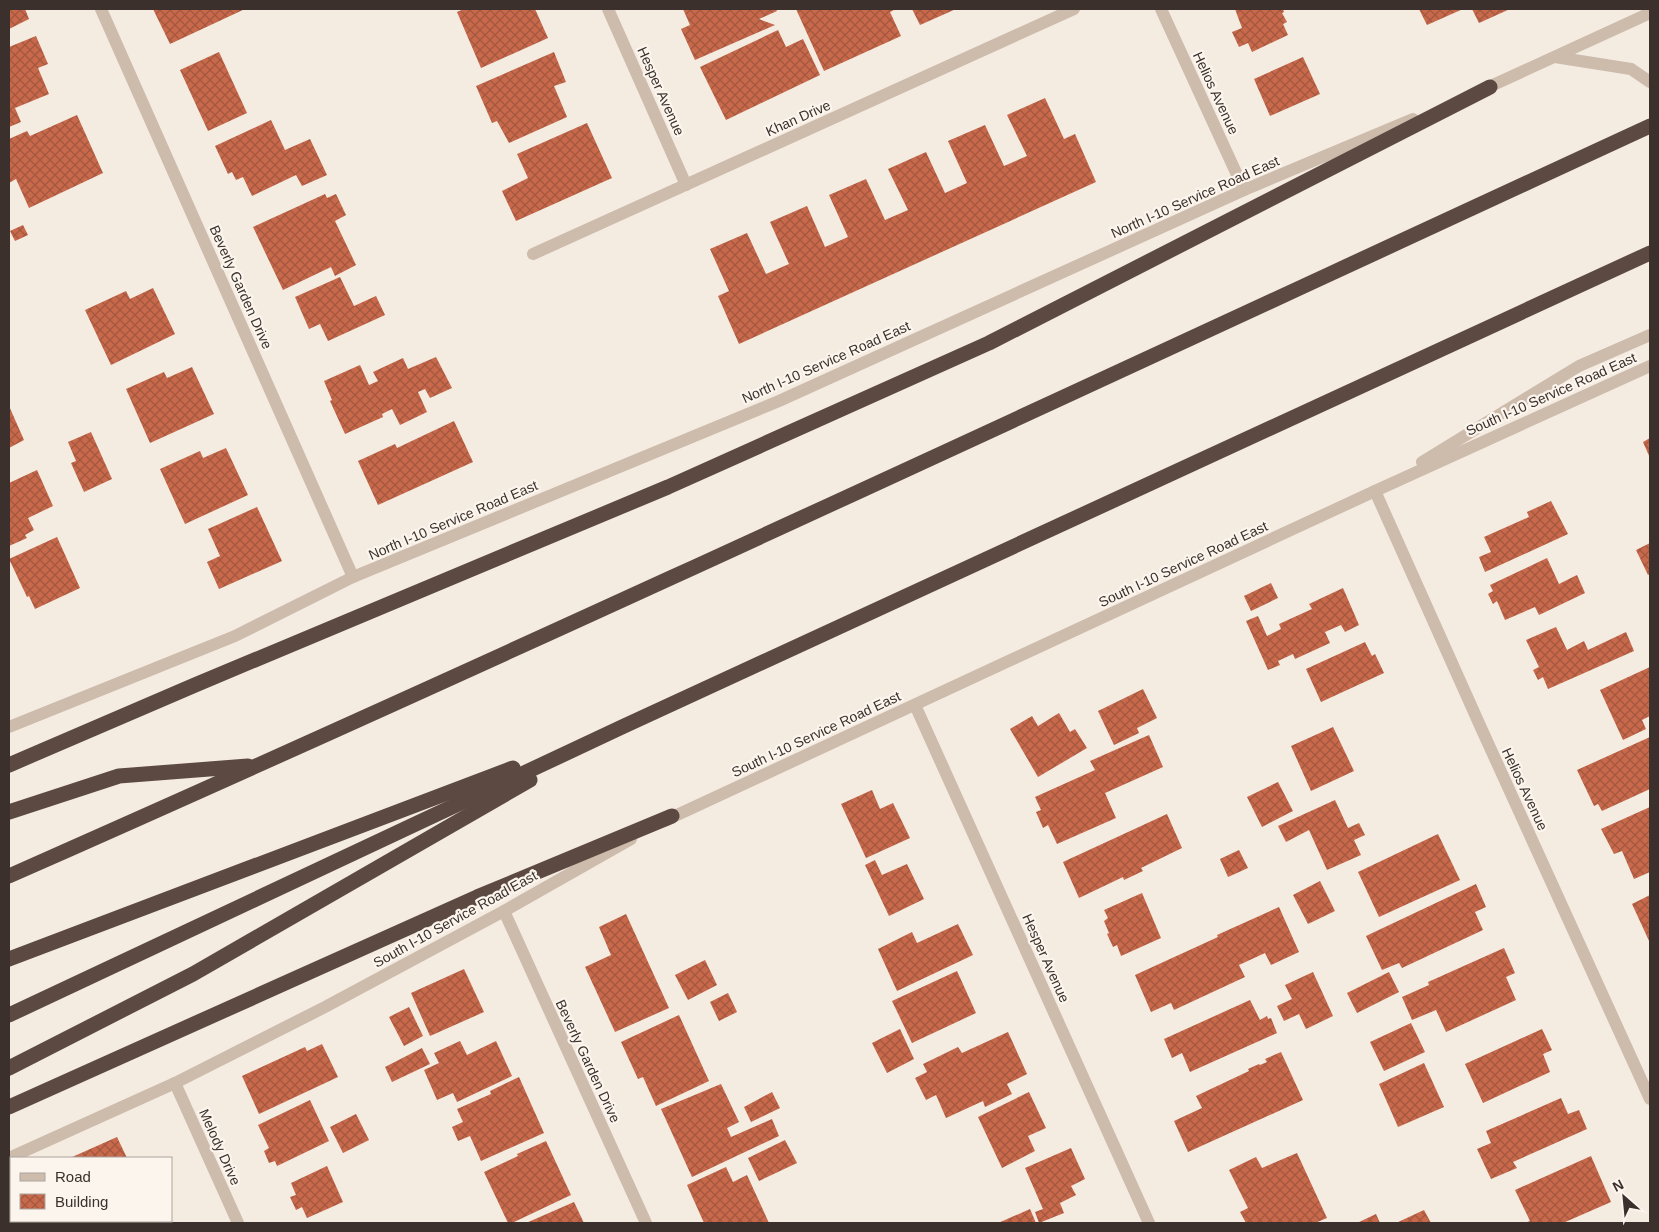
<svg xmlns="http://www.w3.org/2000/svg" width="1659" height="1232" font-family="Helvetica,sans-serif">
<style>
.building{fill:url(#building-cross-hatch)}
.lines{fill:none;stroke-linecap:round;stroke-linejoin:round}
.minor{stroke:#cdbbac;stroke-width:12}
.highway{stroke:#5c4a42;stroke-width:15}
.labels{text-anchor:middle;stroke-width:4.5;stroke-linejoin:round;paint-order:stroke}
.street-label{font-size:14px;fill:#3b302b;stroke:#fbf5ee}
</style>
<defs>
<pattern id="building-cross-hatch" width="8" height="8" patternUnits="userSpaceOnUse" patternTransform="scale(1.25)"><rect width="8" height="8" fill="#c8694b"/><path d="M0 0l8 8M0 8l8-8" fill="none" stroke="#a4573f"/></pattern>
</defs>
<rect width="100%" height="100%" fill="#f4ebe1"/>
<!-- building -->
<g class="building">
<polygon points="9,9 25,9 29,19 9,29"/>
<polygon points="153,9 245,9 170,44"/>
<polygon points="464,9 535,9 548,38 481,68 457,12"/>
<polygon points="683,9 776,9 777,11 759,19 775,25 695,60 681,29 690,25"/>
<polygon points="796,9 896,9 890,12 901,36 824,71"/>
<polygon points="912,9 956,9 920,25"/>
<polygon points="1235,9 1283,9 1284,12 1282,13 1287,22 1283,24 1288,35 1252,52 1248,43 1239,47 1232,32 1242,28"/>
<polygon points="1419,9 1463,9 1427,25"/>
<polygon points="1472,9 1510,9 1479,23"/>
<polygon points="778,30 786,47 803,39 820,75 726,120 700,67"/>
<polygon points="36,36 48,64 38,68 49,94 15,108 21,122 9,127 9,47"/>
<polygon points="219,52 247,113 208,131 180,70"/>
<polygon points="554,52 566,82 554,86 567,117 509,143 497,121 492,123 476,86"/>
<polygon points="1303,57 1320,94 1270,116 1254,79"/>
<polygon points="1045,98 1064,139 1075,134 1096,182 739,344 718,296 729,291 710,249 747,233 766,274 789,264 770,222 807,206 825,247 848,237 829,195 866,179 885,220 908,210 888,169 926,152 945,193 967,183 948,141 985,125 1004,166 1027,156 1007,115"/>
<polygon points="77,115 103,173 29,208 16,179 9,183 9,139 27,131 30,136"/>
<polygon points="271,120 285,150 310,139 327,175 302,186 296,175 252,196 243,177 236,180 232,172 228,174 215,146"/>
<polygon points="587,123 612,178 516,221 502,191 528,178 517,154"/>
<polygon points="325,194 327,198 336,194 346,215 335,221 356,265 335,276 331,267 283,290 253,227"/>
<polygon points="23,225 28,235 15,241 10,231"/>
<polygon points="340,277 354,306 376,296 385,315 328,341 320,324 309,329 295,297"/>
<polygon points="153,288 175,334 111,365 85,310 126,291 130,299"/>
<polygon points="436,357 452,388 430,398 425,389 418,392 427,412 400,425 392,409 382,414 383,417 345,434 330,401 332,400 324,381 360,365 369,385 378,381 373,372 403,358 408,369"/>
<polygon points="192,367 214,414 150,443 126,389 164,372 167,378"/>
<polygon points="9,406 24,440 9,448"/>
<polygon points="454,421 473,462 378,505 358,461 395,444 397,448"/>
<polygon points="91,432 112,479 84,492 71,463 76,461 68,442"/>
<polygon points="1650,438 1650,458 1643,442"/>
<polygon points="226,448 248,495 185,524 160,469 200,451 203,458"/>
<polygon points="37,470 53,506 28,518 34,530 25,535 27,538 9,546 9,483"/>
<polygon points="1551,501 1568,534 1485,572 1479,557 1491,552 1484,537 1529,517 1527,512"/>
<polygon points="257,507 282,561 219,589 207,562 220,556 208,529"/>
<polygon points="57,537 80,588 35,609 29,596 27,597 9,559"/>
<polygon points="1650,543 1650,574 1648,575 1636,550"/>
<polygon points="1547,558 1559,584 1577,575 1585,593 1539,615 1535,607 1505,620 1497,601 1493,604 1488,594 1493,591 1490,585"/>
<polygon points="1271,583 1278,598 1251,611 1244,596"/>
<polygon points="1343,588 1359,625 1345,632 1341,625 1325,632 1330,643 1295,659 1293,654 1278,661 1280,665 1268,670 1246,621 1258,616 1267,636 1281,629 1279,624 1312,609 1309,604"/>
<polygon points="1556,627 1567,650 1584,641 1588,650 1626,632 1634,651 1548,689 1543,677 1538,680 1533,670 1539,667 1526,640"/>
<polygon points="1365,642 1372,656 1375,654 1384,673 1321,702 1306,669"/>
<polygon points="1650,667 1650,716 1642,720 1646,729 1623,740 1600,690"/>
<polygon points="1143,689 1157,718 1137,728 1139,733 1114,745 1098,711"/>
<polygon points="1059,713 1070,732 1075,729 1087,748 1038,777 1010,729 1032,716 1038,726"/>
<polygon points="1333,727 1354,771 1311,791 1291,746"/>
<polygon points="1149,735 1163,767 1105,793 1116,818 1057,844 1048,825 1043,828 1036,812 1041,810 1035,797 1095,770 1090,761"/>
<polygon points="1650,737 1650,789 1602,811 1598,804 1594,806 1577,770"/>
<polygon points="1278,782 1293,811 1262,827 1247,797"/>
<polygon points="872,790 880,809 893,803 910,838 866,858 841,804"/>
<polygon points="1335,800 1348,828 1359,823 1365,835 1354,840 1361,855 1327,870 1309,830 1286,842 1278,826"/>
<polygon points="1650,807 1650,872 1634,879 1622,851 1614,854 1601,829"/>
<polygon points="1167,814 1182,848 1141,868 1143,871 1124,880 1123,877 1079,898 1063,862"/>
<polygon points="1438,834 1460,880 1379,917 1358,872"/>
<polygon points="1239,850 1248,868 1228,877 1220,859"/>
<polygon points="875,860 882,875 907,864 924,899 889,916 865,865"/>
<polygon points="1320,881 1335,911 1308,924 1293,895"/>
<polygon points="1476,884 1486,907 1475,912 1483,930 1402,968 1399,963 1382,970 1366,936"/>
<polygon points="1142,893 1161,938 1121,956 1117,945 1113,947 1107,934 1109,933 1104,921 1108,918 1104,910"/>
<polygon points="1650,895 1650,943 1632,904"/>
<polygon points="1279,907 1299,952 1271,965 1265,953 1239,965 1245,977 1174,1010 1171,1003 1151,1012 1135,975 1218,937 1217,935"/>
<polygon points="626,914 669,1008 615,1032 585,967 611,955 599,927"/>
<polygon points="958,924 973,955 897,991 878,949 912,932 917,943"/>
<polygon points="1504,948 1515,973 1506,977 1516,1000 1446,1032 1436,1010 1412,1020 1402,997 1429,985 1428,982"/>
<polygon points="705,960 717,985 688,1000 675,975"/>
<polygon points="464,969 484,1012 430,1036 411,993"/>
<polygon points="957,971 976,1013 912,1043 892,1001"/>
<polygon points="1313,972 1333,1016 1306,1029 1299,1014 1284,1021 1277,1006 1292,999 1285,985"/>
<polygon points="1389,972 1399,992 1357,1013 1347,993"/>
<polygon points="728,993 737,1012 719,1021 710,1002"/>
<polygon points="1250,1000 1260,1020 1267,1016 1268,1019 1271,1018 1277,1033 1190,1072 1182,1053 1172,1058 1164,1039"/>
<polygon points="409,1007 423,1036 404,1046 389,1017"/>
<polygon points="679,1015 709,1081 656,1106 643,1077 638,1079 621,1042"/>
<polygon points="1411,1023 1425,1052 1384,1071 1370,1042"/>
<polygon points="900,1029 914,1059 887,1073 872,1043"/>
<polygon points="1542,1029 1552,1050 1543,1054 1550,1072 1483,1103 1465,1064"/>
<polygon points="1008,1032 1027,1074 1007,1084 1012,1094 985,1107 983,1101 946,1118 936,1095 926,1100 915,1078 927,1072 923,1064 958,1047 962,1053"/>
<polygon points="460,1041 467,1055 496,1041 512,1076 457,1102 453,1093 437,1100 424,1070 439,1063 434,1053"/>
<polygon points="322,1044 338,1077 259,1114 242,1076 305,1047 307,1051"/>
<polygon points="422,1048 430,1064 392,1082 385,1067"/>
<polygon points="1281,1052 1303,1100 1188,1152 1174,1121 1202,1108 1196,1096 1249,1071 1248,1069 1259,1064 1260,1065 1267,1062 1265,1059"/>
<polygon points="1424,1063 1444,1107 1398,1127 1379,1084"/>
<polygon points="519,1077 544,1133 481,1161 470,1136 458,1141 452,1127 463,1122 457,1109 491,1094 490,1091"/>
<polygon points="721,1084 739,1122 727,1128 731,1137 772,1119 779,1136 692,1177 661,1109"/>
<polygon points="772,1092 780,1108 751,1122 744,1107"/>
<polygon points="1029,1092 1046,1128 1028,1136 1035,1151 1002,1168 978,1117"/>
<polygon points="1561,1098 1568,1114 1579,1110 1587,1129 1513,1162 1517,1168 1491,1179 1477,1149 1491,1143 1486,1131"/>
<polygon points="310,1100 329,1141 277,1166 275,1161 269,1163 264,1151 269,1148 258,1125"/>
<polygon points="356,1114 369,1140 343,1153 330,1127"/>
<polygon points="117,1137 127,1158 70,1158"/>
<polygon points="785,1140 797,1163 759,1181 748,1158"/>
<polygon points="546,1141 571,1195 512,1223 508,1223 484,1172 518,1156 517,1154"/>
<polygon points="1071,1148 1085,1179 1071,1186 1076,1195 1060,1203 1064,1213 1039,1223 1035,1212 1043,1209 1025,1168"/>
<polygon points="1297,1153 1327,1218 1315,1223 1246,1223 1240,1212 1248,1208 1229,1170 1256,1157 1262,1168"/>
<polygon points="1591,1156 1611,1202 1563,1223 1525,1223 1530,1221 1515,1190"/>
<polygon points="327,1166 343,1202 307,1218 302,1207 296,1210 290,1197 296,1195 291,1183"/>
<polygon points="726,1167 733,1182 747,1175 769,1223 704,1223 687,1185"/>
<polygon points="574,1202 584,1223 526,1223"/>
<polygon points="1030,1209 1036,1223 998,1223"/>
<polygon points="1424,1210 1431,1223 1396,1223"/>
<polygon points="1376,1214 1380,1223 1357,1223"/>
<polygon points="76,1221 148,1221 149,1223 77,1223"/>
</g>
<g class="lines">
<!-- minor -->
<g class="minor">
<polyline points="101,9 353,577"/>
<polyline points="608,9 686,185"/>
<polyline points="1161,9 1244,190"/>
<polyline points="1555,57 1631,69 1650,82"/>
<polyline points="1482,90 1650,13"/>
<polyline points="533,254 1074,9"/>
<polyline points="1422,462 1579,366 1650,335"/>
<polyline points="1375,491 1482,730 1650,1099"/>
<polyline points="915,705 1149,1223"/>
<polyline points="9,727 235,636 353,577 779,401 1244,190 1413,119"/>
<polyline points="664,821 1375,491 1650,366"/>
<polyline points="504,911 646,1223"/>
<polyline points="175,1083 238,1223"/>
<polyline points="9,1158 175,1083 325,1007 504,911 631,839"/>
</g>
<!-- highway -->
<g class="highway">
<polyline points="9,765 195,685 668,487 989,343 1490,87"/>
<polyline points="9,812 119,776 248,766"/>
<path d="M 9,876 C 559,633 1104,378 1650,126"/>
<polyline points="9,959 513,768"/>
<polyline points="9,1015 622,727 1650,253"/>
<polyline points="9,1068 193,974 530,780"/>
<polyline points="9,1107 477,897 672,816"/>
</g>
</g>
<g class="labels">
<!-- street labels -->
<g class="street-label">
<text transform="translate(661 91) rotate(66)" y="5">Hesper Avenue</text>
<text transform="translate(1216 93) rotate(65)" y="5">Helios Avenue</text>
<text transform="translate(798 118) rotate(-24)" y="5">Khan Drive</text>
<text transform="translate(1195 197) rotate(-24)" y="5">North I-10 Service Road East</text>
<text transform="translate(241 287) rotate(66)" y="5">Beverly Garden Drive</text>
<text transform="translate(826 362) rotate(-24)" y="5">North I-10 Service Road East</text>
<text transform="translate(1551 394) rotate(-24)" y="5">South I-10 Service Road East</text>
<text transform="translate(453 520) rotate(-23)" y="5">North I-10 Service Road East</text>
<text transform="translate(1183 564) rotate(-25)" y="5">South I-10 Service Road East</text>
<text transform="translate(816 734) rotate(-25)" y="5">South I-10 Service Road East</text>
<text transform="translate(1525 789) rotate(65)" y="5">Helios Avenue</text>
<text transform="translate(455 919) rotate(-29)" y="5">South I-10 Service Road East</text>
<text transform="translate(1046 958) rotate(66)" y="5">Hesper Avenue</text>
<text transform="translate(588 1061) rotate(65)" y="5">Beverly Garden Drive</text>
<text transform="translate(220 1147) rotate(66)" y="5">Melody Drive</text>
</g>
</g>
<!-- border -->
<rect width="1659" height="1232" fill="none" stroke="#3b302b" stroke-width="20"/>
<!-- legend -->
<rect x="10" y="1157" width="162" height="65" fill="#fbf5ee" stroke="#aea6a0"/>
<rect x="20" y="1173" width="25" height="8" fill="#cdbbac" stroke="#aea6a0"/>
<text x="55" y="1182" font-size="15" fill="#3b302b">Road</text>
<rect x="20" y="1194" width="25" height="15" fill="url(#building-cross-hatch)" stroke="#aea6a0"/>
<text x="55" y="1207" font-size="15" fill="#3b302b">Building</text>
<!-- north arrow -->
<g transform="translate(1624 1197) rotate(333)" stroke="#fbf5ee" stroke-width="4" paint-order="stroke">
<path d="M0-4L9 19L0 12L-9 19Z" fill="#3b302b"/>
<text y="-8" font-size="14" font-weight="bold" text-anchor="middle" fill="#3b302b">N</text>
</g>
</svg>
